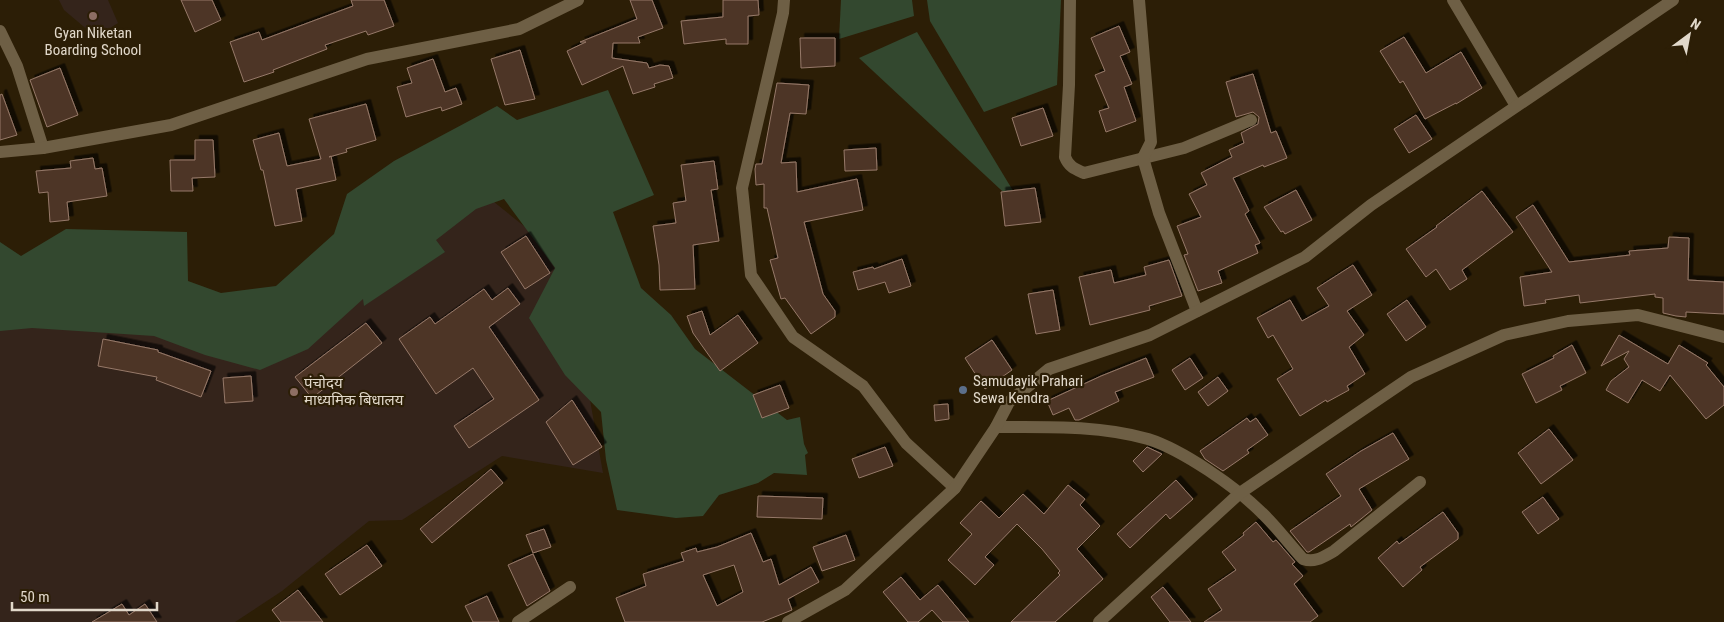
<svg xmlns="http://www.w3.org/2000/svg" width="1724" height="622" font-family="'Roboto Condensed','Noto Sans Devanagari',sans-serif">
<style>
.education{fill:#34241b}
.green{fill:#33482f}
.building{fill:#4e3526;stroke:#967969;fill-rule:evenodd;filter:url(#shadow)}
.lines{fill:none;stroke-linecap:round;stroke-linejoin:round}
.street{stroke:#6e5f45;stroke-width:12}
.secondary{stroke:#6e5f45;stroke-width:12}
.education-dot{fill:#8d6e63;stroke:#2c1e06;stroke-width:2}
.service-dot{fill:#5c6f8a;stroke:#2c1e06;stroke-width:2}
.labels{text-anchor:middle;stroke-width:4.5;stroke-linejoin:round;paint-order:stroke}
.poi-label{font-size:15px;fill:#e1d8ca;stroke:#2c1e06;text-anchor:start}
</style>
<defs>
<filter id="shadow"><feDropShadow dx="4.5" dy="-4.5" stdDeviation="0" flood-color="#0009"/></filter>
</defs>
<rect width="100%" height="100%" fill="#2c1e06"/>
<!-- education -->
<g class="education">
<polygon points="59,0 108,0 118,23 96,37 64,10"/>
<polygon points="479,190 565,259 603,473 502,456 402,520 369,521 282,591 235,622 0,622 0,314 204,327"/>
</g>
<!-- green -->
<g class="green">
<polygon points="841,0 912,0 914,16 839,39"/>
<polygon points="927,0 1061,0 1057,85 984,112 930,21"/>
<polygon points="917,32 1027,214 859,58"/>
<polygon points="608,90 654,195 613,212 641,288 671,315 695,349 787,420 800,417 804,444 808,453 805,455 807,475 774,473 758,483 719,495 703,516 676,518 617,510 606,460 601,412 565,375 529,318 555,268 504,199 476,209 436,240 445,252 364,306 363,299 308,349 260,370 205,355 154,336 32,328 0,331 0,242 21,256 66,229 187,232 188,281 221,293 276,286 334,234 347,194 394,161 497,106 517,120"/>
</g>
<!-- building -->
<g class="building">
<polygon points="181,0 212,0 221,20 195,32"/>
<polygon points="351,0 384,0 394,26 368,35 366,31 325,45 327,49 273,70 274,72 244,82 230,42 259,32 262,40 353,6"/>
<polygon points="630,0 652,0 663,28 638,37 640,43 613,43 612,58 647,63 649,68 660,65 669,66 673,78 654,84 655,87 633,94 623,66 582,85 567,51 586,42 580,42 637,19"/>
<polygon points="723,0 758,0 759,15 748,16 748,44 726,44 726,39 684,44 681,21 723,17"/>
<polygon points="1119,26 1130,52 1120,56 1132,84 1124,87 1136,121 1106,132 1099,111 1109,108 1095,75 1105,71 1091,38"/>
<polygon points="1404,37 1426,73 1461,52 1482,88 1456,104 1456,103 1425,119 1403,81 1400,83 1380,51"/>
<polygon points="800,38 835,38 835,66 801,68"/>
<polygon points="520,50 535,99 505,105 491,59"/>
<polygon points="433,59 445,92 456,88 462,104 442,111 441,107 406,117 397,87 412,83 407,68"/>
<polygon points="60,68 78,115 47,127 30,80"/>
<polygon points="1253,74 1271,133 1276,131 1287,158 1264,167 1263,165 1233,178 1249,211 1245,214 1260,243 1255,245 1258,253 1218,271 1222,283 1198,291 1184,255 1188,254 1177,226 1201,217 1189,194 1207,185 1201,173 1232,157 1229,150 1244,143 1241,133 1258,124 1259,117 1253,112 1236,117 1226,82"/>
<polygon points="777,83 809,85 806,114 790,113 781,163 796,162 797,192 857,179 863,210 804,222 823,294 835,311 835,317 811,334 785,298 781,299 770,260 778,258 767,208 764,208 764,184 756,185 755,169 756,164 762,164"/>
<polygon points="2,94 17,135 0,140 0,95"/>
<polygon points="366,104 376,140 346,149 347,152 329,157 331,156 336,180 296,189 302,221 275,226 263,170 261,170 253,140 279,133 287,166 321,159 309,119"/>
<polygon points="1043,108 1053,136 1021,146 1012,118"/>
<polygon points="1416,115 1432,139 1409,153 1394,129"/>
<polygon points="195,140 213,140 215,177 192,178 193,191 171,191 170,160 195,160"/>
<polygon points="876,148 877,170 845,171 844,150"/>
<polygon points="93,158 95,169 102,168 107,196 67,202 69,220 50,222 48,192 39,193 36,171 71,168 70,161"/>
<polygon points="714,161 718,189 711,190 719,241 693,245 695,289 660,290 659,265 653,226 676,223 673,203 686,201 681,165"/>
<polygon points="1035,188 1041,222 1005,226 1001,192"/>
<polygon points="1296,190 1312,220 1285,234 1283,231 1281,232 1264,207"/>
<polygon points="1482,191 1513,232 1462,270 1467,279 1450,290 1436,269 1426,277 1406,249 1437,227 1436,226"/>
<polygon points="1533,205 1569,262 1630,255 1629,251 1668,248 1669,237 1689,238 1688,280 1724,282 1724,314 1686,312 1686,317 1676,316 1663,313 1663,298 1655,297 1655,294 1580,303 1579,295 1545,300 1546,303 1524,306 1520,277 1552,272 1516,217"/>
<polygon points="526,236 550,273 525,289 501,252"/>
<polygon points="902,259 911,286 889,293 885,282 858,290 853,272 873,267 874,269"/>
<polygon points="1169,260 1182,296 1149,306 1150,310 1090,325 1079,277 1111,270 1114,283 1146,275 1144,267"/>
<polygon points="1353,265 1372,295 1347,311 1364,335 1349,347 1365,374 1347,386 1349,390 1327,402 1326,400 1300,416 1277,379 1293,369 1273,335 1268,338 1257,318 1290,300 1302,321 1329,306 1317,288"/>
<polygon points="508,288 520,304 489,327 539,400 469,448 454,426 494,399 473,368 436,394 399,339 430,317 435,324 484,289 492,300"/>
<polygon points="1053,290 1060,330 1036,334 1028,294"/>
<polygon points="1407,300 1426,327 1406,341 1387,314"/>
<polygon points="702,311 710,335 738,315 758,343 720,371 693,333 687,316"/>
<polygon points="366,323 382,343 312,398 295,377"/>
<polygon points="1619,335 1668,364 1679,345 1708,363 1706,365 1724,387 1724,405 1706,419 1670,375 1660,391 1642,380 1628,403 1606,390 1611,381 1629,367 1624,359 1629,351 1601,366"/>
<polygon points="103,339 158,350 158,352 211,371 201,397 156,380 157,377 98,366"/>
<polygon points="992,340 1012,370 985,389 965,358"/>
<polygon points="1572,345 1586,373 1560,386 1562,390 1536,403 1522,374 1554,358 1553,356"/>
<polygon points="1146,358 1154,377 1115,392 1119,401 1079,420 1075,420 1069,408 1053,415 1047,401 1101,376"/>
<polygon points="1190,358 1203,378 1185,390 1172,370"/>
<polygon points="251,376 253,401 225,403 223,378"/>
<polygon points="1218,377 1228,391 1208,406 1198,392"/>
<polygon points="780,385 789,408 762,418 753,395"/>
<polygon points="572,400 602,447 573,465 546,422"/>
<polygon points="948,404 949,419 935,421 934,405"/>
<polygon points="1247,418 1250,422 1256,418 1268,435 1247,450 1249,453 1223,471 1205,459 1200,451"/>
<polygon points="1549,429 1573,460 1541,484 1518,453"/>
<polygon points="1393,433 1409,459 1359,489 1372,510 1351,527 1350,524 1309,552 1307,552 1290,531 1341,496 1326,474 1361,451"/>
<polygon points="885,447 893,466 859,478 852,459"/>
<polygon points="1147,447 1162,454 1143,472 1133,461"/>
<polygon points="491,469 503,483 432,543 420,529"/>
<polygon points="1176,480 1193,499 1170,519 1166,514 1130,548 1117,534"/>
<polygon points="1068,485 1085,499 1080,505 1100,526 1077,549 1103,579 1055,622 1011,622 1060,575 1058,573 1060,571 1042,549 1017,524 985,557 994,565 975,585 948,560 972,534 960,523 981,501 999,518 1023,494 1044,514"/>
<polygon points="758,496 823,498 822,519 757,517"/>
<polygon points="1543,497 1559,519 1538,534 1522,512"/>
<polygon points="1443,512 1458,533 1458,539 1420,567 1422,570 1403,587 1378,558 1397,541 1399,544"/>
<polygon points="1256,522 1273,542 1276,540 1295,562 1292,564 1303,576 1294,584 1318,616 1310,622 1204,622 1222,610 1208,589 1236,570 1222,552 1244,535 1243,533"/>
<polygon points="544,529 551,547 533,553 526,535"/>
<path d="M 751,533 L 763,562 L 771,559 L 779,585 L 811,567 L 819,582 L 788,599 L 792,610 L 762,622 L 625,622 L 616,598 L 646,586 L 643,574 L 684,561 L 681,553 L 696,548 L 697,552 L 717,547 ZM 734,565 L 743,592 L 717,606 L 703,575 Z"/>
<polygon points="846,535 855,560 822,571 813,547"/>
<polygon points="367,545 382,566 340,595 325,574"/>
<polygon points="533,554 550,591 527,606 508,565"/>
<polygon points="901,577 920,600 938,585 969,622 943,622 932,610 918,622 908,622 883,592"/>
<polygon points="1163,587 1191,622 1170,622 1151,597"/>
<polygon points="298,590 323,622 281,622 272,610"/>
<polygon points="487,596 499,622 473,622 465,606"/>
<polygon points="122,604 129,615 145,604 157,622 92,622"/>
</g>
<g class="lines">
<!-- street -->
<g class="street">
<path d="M 1070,0 L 1069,85 L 1065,157 C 1069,167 1075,169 1084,173 L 1184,148 L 1251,120"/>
<polyline points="1139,0 1151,142 1143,158 1159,213 1197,311"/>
<polyline points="1453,0 1516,106"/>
<polyline points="0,31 17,66 43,148"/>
<polyline points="0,152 43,148 171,125 367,59 519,29 578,0"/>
<path d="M 996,427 C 1046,427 1099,425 1148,439 C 1183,450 1236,487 1262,513 C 1277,527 1289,544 1303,559 C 1315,563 1323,557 1334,551 L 1420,482"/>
<polyline points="518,622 570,587"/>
<polyline points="1099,622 1240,493 1411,377 1504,335 1568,321 1638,315 1724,337"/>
</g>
<!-- secondary -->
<g class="secondary">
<polyline points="784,0 783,13 742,188 751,275 793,337 863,386 906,443 955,488"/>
<polyline points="788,622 845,590 955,488 996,427 1009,402 1049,369 1150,335 1305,257 1371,205 1673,0"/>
</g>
</g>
<!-- markers -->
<g class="education-dot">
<circle cx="93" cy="16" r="5"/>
<circle cx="294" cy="392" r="5"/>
</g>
<circle class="service-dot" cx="963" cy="390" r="5"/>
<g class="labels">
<!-- poi labels -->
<g class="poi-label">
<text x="93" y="38" text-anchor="middle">Gyan Niketan<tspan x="93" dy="17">Boarding School</tspan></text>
<text x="973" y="386">Samudayik Prahari<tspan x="973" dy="17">Sewa Kendra</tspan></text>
<text x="304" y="388">पंचोदय<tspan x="304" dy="17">माध्यमिक बिधालय</tspan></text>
</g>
</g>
<!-- north arrow -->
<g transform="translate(1689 35) rotate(32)" stroke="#2c1e06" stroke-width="4" paint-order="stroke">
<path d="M0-4L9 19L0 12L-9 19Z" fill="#e1d8ca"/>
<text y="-8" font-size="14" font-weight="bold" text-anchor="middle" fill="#e1d8ca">N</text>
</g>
<!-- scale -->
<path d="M12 602v8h145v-8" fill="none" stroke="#e1d8ca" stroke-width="2.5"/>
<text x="20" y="602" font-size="15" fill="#e1d8ca" stroke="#2c1e06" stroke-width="4" paint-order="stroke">50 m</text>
</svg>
